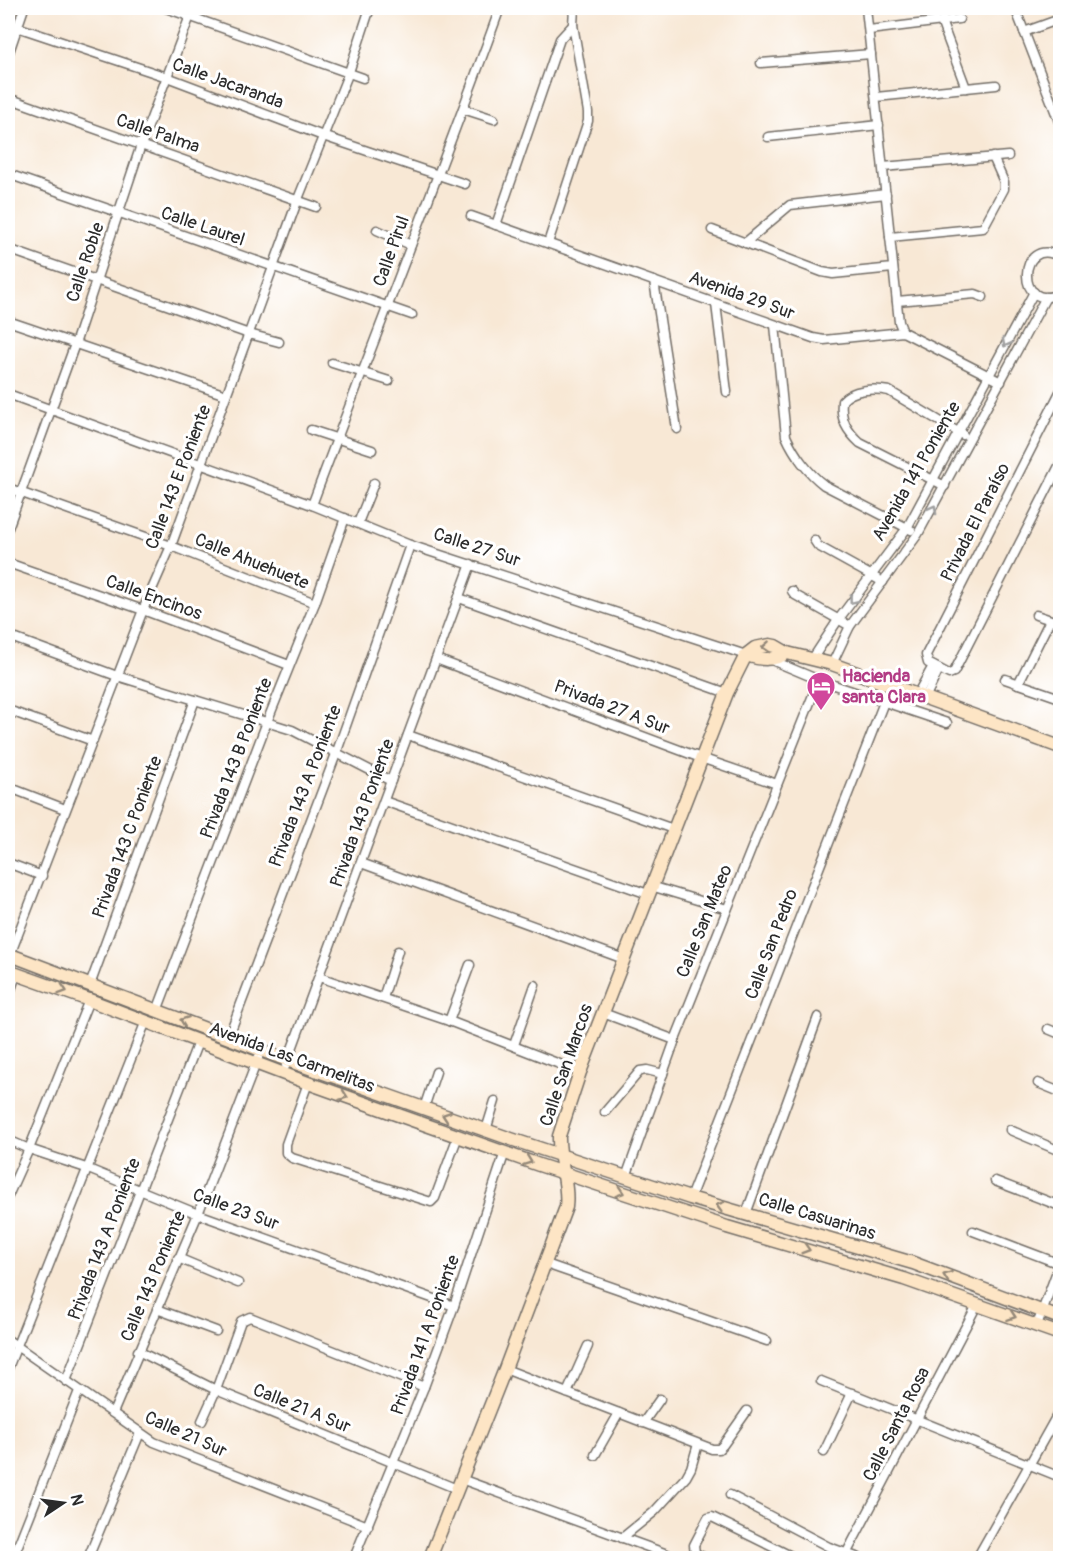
<svg xmlns="http://www.w3.org/2000/svg" width="1068" height="1566" font-family="Pangolin,sans-serif">
<style>
.lines{fill:none;stroke-linecap:round;stroke-linejoin:round}
.street-casing{stroke:#736d66;stroke-width:11}
.secondary-casing{stroke:#736d66;stroke-width:15}
.street{stroke:#fff;stroke-width:8}
.secondary{stroke:#fde5c5;stroke-width:12}
.oneway{stroke:#a0a0a0}
.oneway2{stroke:#948878}
.labels{text-anchor:middle;stroke-width:6;stroke-linejoin:round;paint-order:stroke}
.street-label{font-size:18px;fill:#2b2b2b;stroke:#fff}
.hotel-label{font-size:18px;font-weight:bold;fill:#b23c85;stroke:#fff;text-anchor:start}
</style>
<rect width="100%" height="100%" fill="#fff"/>
<filter id="ink" filterUnits="userSpaceOnUse"><feTurbulence type="fractalNoise" baseFrequency=".0167" numOctaves="2"/><feDisplacementMap in="SourceGraphic" scale="12" xChannelSelector="R" yChannelSelector="G"/><feConvolveMatrix kernelMatrix="1 2 1 2 8 2 1 2 1" color-interpolation-filters="sRGB"/></filter>
<filter id="wash" filterUnits="userSpaceOnUse"><feTurbulence type="fractalNoise" baseFrequency=".008" numOctaves="4" result="noise"/><feDisplacementMap in="SourceGraphic" scale="24" xChannelSelector="R" yChannelSelector="G"/><feGaussianBlur stdDeviation="1.35" result="paint"/><feColorMatrix in="noise" values="0 0 0 0 0 0 0 0 0 0 0 0 0 0 0 0 0 1.4 0 .05"/><feComposite in="paint" operator="in"/></filter>
<g filter="url(#wash)">
<rect width="100%" height="100%" fill="#f8e8d5"/>
</g>
<g filter="url(#ink)">
<g class="lines">
<!-- street casing -->
<g class="street-casing">
<g id="street">
<polyline points="166,8 363,78"/>
<polyline points="866,8 899,322 903,332"/>
<polyline points="1015,8 1060,124"/>
<polyline points="941,21 966,88"/>
<polyline points="8,24 167,77 323,136 465,184"/>
<polyline points="869,30 959,19"/>
<polyline points="1024,32 1060,19"/>
<polyline points="8,55 24,8"/>
<polyline points="761,63 871,54"/>
<polyline points="876,97 996,85"/>
<polyline points="8,98 316,207"/>
<polyline points="463,109 494,119"/>
<polyline points="768,137 879,125"/>
<polyline points="883,167 1008,156"/>
<polyline points="8,174 412,315"/>
<polyline points="471,216 813,338 824,340 903,332 1001,382"/>
<polyline points="496,225 560,39 573,25"/>
<polyline points="377,230 411,245"/>
<polyline points="712,230 822,272 833,274 893,268"/>
<polyline points="890,237 983,228 1004,189 1004,182 993,157"/>
<polyline points="548,243 588,121 588,112 573,25 574,8"/>
<polyline points="745,243 790,205 886,194"/>
<polyline points="8,249 249,334 279,342"/>
<path d="M 1060,257 C 1017,233 1015,316 1060,293"/>
<polyline points="654,281 677,429"/>
<polyline points="897,301 975,294 983,297"/>
<polyline points="716,304 727,392"/>
<polyline points="8,321 226,395"/>
<path d="M 775,325 L 786,436 C 794,454 808,473 824,485 L 911,530"/>
<polyline points="332,363 389,381"/>
<polyline points="1060,392 926,655 928,663 949,674 954,672 1060,464"/>
<polyline points="8,394 312,505 410,545 746,655"/>
<polyline points="311,430 372,450"/>
<path d="M 945,486 L 860,443 C 847,431 840,420 842,401 C 852,389 874,388 889,391 L 963,435"/>
<polyline points="8,488 171,546 315,603"/>
<path d="M 312,505 C 374,339 440,174 500,8"/>
<polyline points="358,523 374,483"/>
<polyline points="8,528 75,344 141,145 193,8"/>
<polyline points="814,540 818,546 883,582"/>
<polyline points="8,563 143,610 289,665"/>
<polyline points="792,591 795,595 850,626"/>
<polyline points="459,598 727,693"/>
<polyline points="1036,615 1060,623"/>
<polyline points="8,636 117,676 292,730 391,781"/>
<polyline points="813,658 838,620 907,528 1034,292"/>
<polyline points="436,659 701,758 777,784"/>
<polyline points="769,659 819,680 947,723"/>
<polyline points="832,664 850,626 918,534 1046,297"/>
<polyline points="1005,679 1060,698"/>
<polyline points="1018,684 1050,620"/>
<polyline points="917,695 933,666"/>
<polyline points="925,698 939,669"/>
<polyline points="8,710 93,741"/>
<polyline points="408,735 673,829"/>
<polyline points="8,787 65,809"/>
<polyline points="384,801 648,894"/>
<polyline points="8,863 42,876"/>
<polyline points="361,863 624,959"/>
<polyline points="651,886 727,909"/>
<polyline points="10,955 143,610 171,546 298,199 349,72 370,8"/>
<polyline points="319,977 449,1021 580,1072"/>
<polyline points="90,985 195,700"/>
<polyline points="8,998 16,975"/>
<polyline points="383,998 398,951"/>
<polyline points="157,1011 267,722 315,603 345,518"/>
<polyline points="603,1013 675,1040"/>
<polyline points="449,1021 470,965"/>
<polyline points="1048,1029 1060,1034"/>
<polyline points="228,1038 336,754 410,545"/>
<polyline points="514,1045 535,985"/>
<polyline points="286,1065 471,564"/>
<polyline points="308,1083 286,1144 286,1153 292,1158 431,1202 435,1198 458,1136"/>
<polyline points="1038,1083 1060,1092"/>
<polyline points="424,1108 436,1072"/>
<polyline points="605,1112 640,1071 647,1070 663,1074"/>
<polyline points="486,1130 495,1101"/>
<polyline points="1010,1130 1060,1151"/>
<polyline points="8,1140 29,1149 86,1168 198,1214 454,1306"/>
<polyline points="626,1177 675,1040 819,680"/>
<polyline points="995,1181 1060,1206"/>
<polyline points="8,1196 29,1149 89,1000"/>
<polyline points="690,1198 884,702"/>
<polyline points="746,1214 818,1017"/>
<polyline points="973,1231 1060,1264"/>
<polyline points="178,1258 238,1283"/>
<polyline points="546,1264 767,1341"/>
<polyline points="157,1309 216,1331"/>
<polyline points="1037,1325 1060,1263"/>
<polyline points="8,1340 154,1442 368,1526"/>
<polyline points="138,1351 216,1390 457,1489"/>
<polyline points="8,1368 146,1021"/>
<polyline points="505,1369 712,1449 719,1449 723,1445 747,1411"/>
<polyline points="66,1381 198,1042"/>
<polyline points="821,1381 1060,1477"/>
<polyline points="567,1393 588,1346"/>
<polyline points="113,1413 198,1214 258,1058"/>
<polyline points="202,1421 216,1390 241,1321 250,1317 424,1387"/>
<polyline points="643,1423 660,1399"/>
<polyline points="824,1452 852,1393"/>
<polyline points="595,1455 619,1413"/>
<polyline points="461,1479 667,1554"/>
<polyline points="730,1495 829,1547 859,1558"/>
<polyline points="622,1538 654,1512 686,1477 691,1468 698,1444"/>
<polyline points="13,1558 79,1391"/>
<polyline points="88,1558 140,1433"/>
<polyline points="354,1558 424,1387 454,1306 505,1152"/>
<polyline points="705,1558 695,1553 694,1545 708,1518 712,1517 795,1558"/>
<polyline points="844,1558 977,1305"/>
<polyline points="977,1558 1060,1410"/>
</g>
</g>
<!-- secondary casing -->
<g class="secondary-casing">
<g id="secondary">
<path d="M 746,655 C 761,660 773,661 787,653"/>
<polyline points="8,954 287,1060 511,1139 690,1198 913,1263 1060,1318"/>
<polyline points="8,971 89,1000 308,1083 539,1165 727,1227 904,1279 1060,1334"/>
<path d="M 430,1558 L 505,1369 L 566,1207 C 569,1183 558,1160 559,1136 L 580,1072 L 727,693 L 746,655 L 755,648 L 770,645 L 775,646 L 787,653 L 832,664 L 1060,747"/>
</g>
</g>
<!-- street -->
<use href="#street" class="street"/>
<!-- secondary -->
<use href="#secondary" class="secondary"/>
</g>
<!-- one-way arrows -->
<defs><path id="oneway-chevron" d="M-2-3.5L2.5 0L-2 3.5" fill="none" stroke-width="1.6" stroke-linecap="round" stroke-linejoin="round" transform="scale(1.5)"/></defs>
<g class="oneway">
<use href="#oneway-chevron" transform="translate(1006 343) rotate(118)"/>
<use href="#oneway-chevron" transform="translate(933 509) rotate(-61)"/>
<use href="#oneway-chevron" transform="translate(853 600) rotate(128)"/>
</g>
<g class="oneway2">
<use href="#oneway-chevron" transform="translate(766 647) rotate(176)"/>
<use href="#oneway-chevron" transform="translate(63 990) rotate(18)"/>
<use href="#oneway-chevron" transform="translate(184 1021) rotate(-159)"/>
<use href="#oneway-chevron" transform="translate(344 1096) rotate(20)"/>
<use href="#oneway-chevron" transform="translate(446 1116) rotate(-161)"/>
<use href="#oneway-chevron" transform="translate(528 1161) rotate(21)"/>
<use href="#oneway-chevron" transform="translate(620 1192) rotate(18)"/>
<use href="#oneway-chevron" transform="translate(720 1206) rotate(-164)"/>
<use href="#oneway-chevron" transform="translate(806 1249) rotate(17)"/>
<use href="#oneway-chevron" transform="translate(947 1276) rotate(-160)"/>
<use href="#oneway-chevron" transform="translate(1012 1316) rotate(19)"/>
</g>
</g>
<!-- icons -->
<defs>
<g id="hotel-pin" transform="scale(1.5)"><path d="M0 17L-7.5 6A9.5 9.5 0 1 1 7.5 6Z" fill="#d1479c" stroke="#fff"/><path d="M-6-4.5h1.5V1H6V5H4.5V3h-9V5H-6ZM-4 0a1.8 1.8 0 1 1 3.6 0ZM.5 0V-2.5h3Q6-2.5 6 0Z" fill="#fff"/></g>
</defs>
<g fill-rule="evenodd">
<use href="#hotel-pin" x="821" y="686"/>
</g>
<g class="labels">
<!-- street labels -->
<g class="street-label">
<text transform="translate(228 83) rotate(20)" y="6">Calle Jacaranda</text>
<text transform="translate(158 133) rotate(19)" y="6">Calle Palma</text>
<text transform="translate(203 226) rotate(19)" y="6">Calle Laurel</text>
<text transform="translate(391 251) rotate(-70)" y="6">Calle Pirul</text>
<text transform="translate(85 262) rotate(-71)" y="6">Calle Roble</text>
<text transform="translate(742 295) rotate(20)" y="6">Avenida 29 Sur</text>
<text transform="translate(916 471) rotate(-60)" y="6">Avenida 141 Poniente</text>
<text transform="translate(178 477) rotate(-69)" y="6">Calle 143 E Poniente</text>
<text transform="translate(975 522) rotate(-63)" y="6">Privada El Paraíso</text>
<text transform="translate(477 547) rotate(18)" y="6">Calle 27 Sur</text>
<text transform="translate(252 561) rotate(22)" y="6">Calle Ahuehuete</text>
<text transform="translate(154 597) rotate(20)" y="6">Calle Encinos</text>
<text transform="translate(612 707) rotate(21)" y="6">Privada 27 A Sur</text>
<text transform="translate(236 758) rotate(-69)" y="6">Privada 143 B Poniente</text>
<text transform="translate(305 786) rotate(-69)" y="6">Privada 143 A Poniente</text>
<text transform="translate(362 813) rotate(-70)" y="6">Privada 143 Poniente</text>
<text transform="translate(127 837) rotate(-70)" y="6">Privada 143 C Poniente</text>
<text transform="translate(704 921) rotate(-68)" y="6">Calle San Mateo</text>
<text transform="translate(771 944) rotate(-69)" y="6">Calle San Pedro</text>
<text transform="translate(292 1057) rotate(20)" y="6">Avenida Las Carmelitas</text>
<text transform="translate(566 1065) rotate(-71)" y="6">Calle San Marcos</text>
<text transform="translate(236 1209) rotate(20)" y="6">Calle 23 Sur</text>
<text transform="translate(817 1216) rotate(17)" y="6">Calle Casuarinas</text>
<text transform="translate(104 1239) rotate(-69)" y="6">Privada 143 A Poniente</text>
<text transform="translate(153 1276) rotate(-67)" y="6">Calle 143 Poniente</text>
<text transform="translate(425 1335) rotate(-70)" y="6">Privada 141 A Poniente</text>
<text transform="translate(302 1408) rotate(22)" y="6">Calle 21 A Sur</text>
<text transform="translate(896 1424) rotate(-63)" y="6">Calle Santa Rosa</text>
<text transform="translate(186 1434) rotate(24)" y="6">Calle 21 Sur</text>
</g>
<!-- hotel labels -->
<g class="hotel-label">
<text x="842" y="682">Hacienda<tspan x="842" dy="21">santa Clara</tspan></text>
</g>
</g>
<!-- margin -->
<rect width="1068" height="1566" fill="none" stroke="#fff" stroke-width="30"/>
<!-- north arrow -->
<g transform="translate(63 1503) rotate(77)" stroke="#ffffff" stroke-width="4.5" paint-order="stroke">
<path d="M0-4.5L10 22L0 15L-10 22Z" fill="#2b2b2b"/>
<text y="-9" font-size="16" font-weight="bold" text-anchor="middle" fill="#2b2b2b">N</text>
</g>
</svg>
